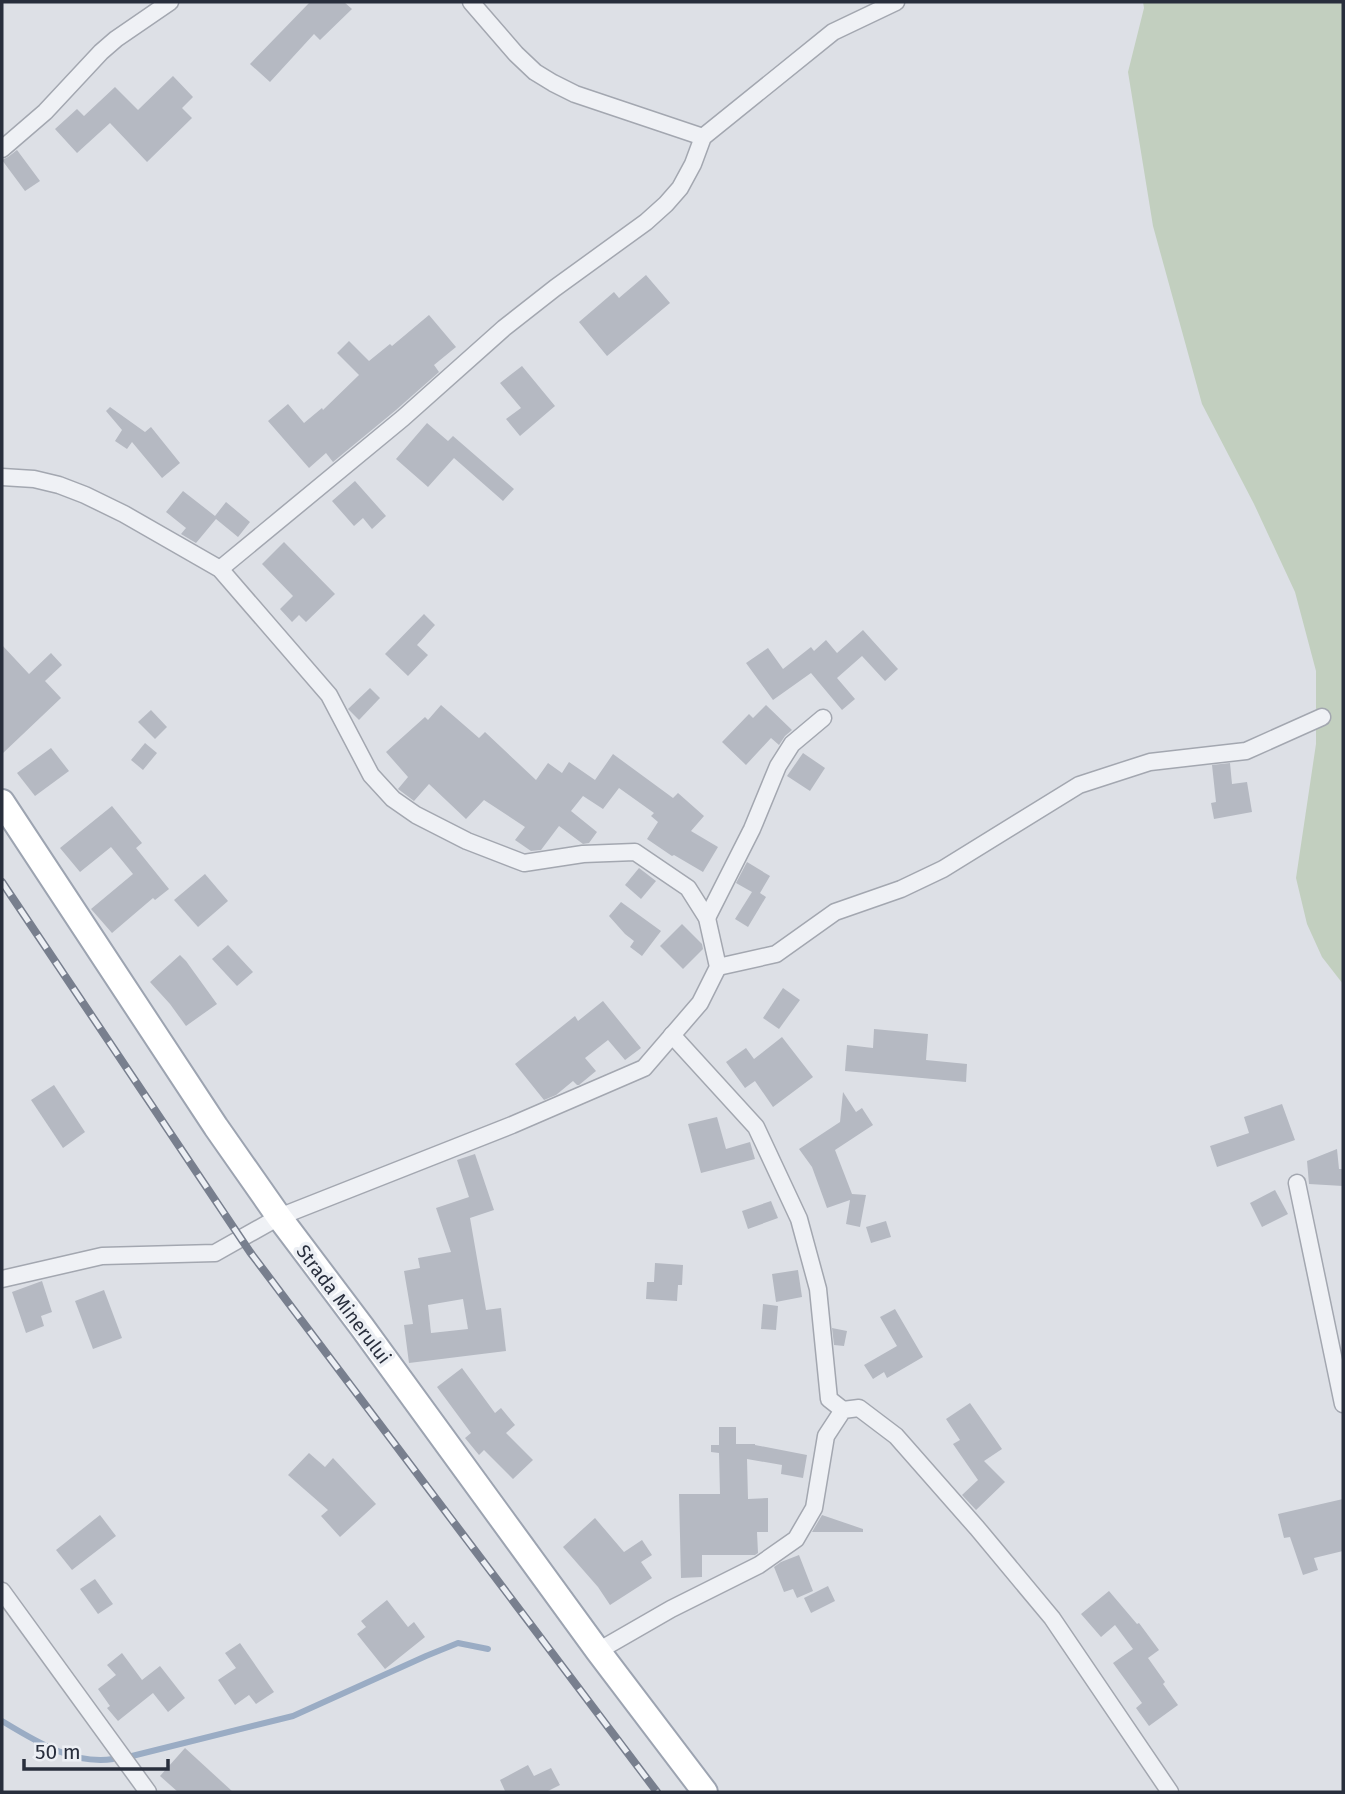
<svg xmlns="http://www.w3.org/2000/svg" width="1345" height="1794" font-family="'Fira Sans',sans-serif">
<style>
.green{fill:#c2cfbf}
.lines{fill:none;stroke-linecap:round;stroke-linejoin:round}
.stream{stroke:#9aacc4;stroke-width:6}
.building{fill:#b5b9c2;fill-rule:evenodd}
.minor-casing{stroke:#a3a7b0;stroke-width:19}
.primary-casing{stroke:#9da4b1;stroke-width:28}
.minor{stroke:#eff1f5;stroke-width:16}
.primary{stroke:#fff;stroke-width:24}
.rail-casing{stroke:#787f8e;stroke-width:8}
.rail{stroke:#eceff4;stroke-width:5;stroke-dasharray:16;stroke-linecap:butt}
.labels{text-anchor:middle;stroke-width:7;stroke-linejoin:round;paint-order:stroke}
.street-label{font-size:19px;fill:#282e3c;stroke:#eceff4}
</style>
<rect width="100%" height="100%" fill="#dde0e6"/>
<!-- green -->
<polygon class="green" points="1143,2 1343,2 1343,984 1322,957 1307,924 1296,878 1316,744 1316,671 1295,592 1254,504 1202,404 1153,226 1128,72 1144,8"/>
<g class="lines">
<!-- stream -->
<g class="stream">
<path d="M 2,1721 C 35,1741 73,1765 113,1759"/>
<polyline points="132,1756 293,1716 426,1656 458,1643 488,1649"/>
</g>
</g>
<!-- building -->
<g class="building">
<polygon points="310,2 344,2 352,9 320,40 314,34 270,82 250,64"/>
<polygon points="173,76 193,97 182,108 192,118 147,162 110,123 77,153 55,129 77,109 84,116 115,87 138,110"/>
<polygon points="17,150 40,181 25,191 2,160 8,157"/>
<polygon points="646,275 670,303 607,356 579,322 614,292 619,298"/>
<polygon points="429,315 456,347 434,365 439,372 396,410 333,462 326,453 309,468 268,421 288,404 304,423 322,408 323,410 359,375 337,353 349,341 369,361 390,344 392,346"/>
<polygon points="522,366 555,406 520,436 506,419 521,408 500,383"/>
<polygon points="110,407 145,432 151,427 180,463 162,478 132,442 127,449 115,441 122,430 106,411"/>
<polygon points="427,423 448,441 453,436 514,489 503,501 454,458 428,487 396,459"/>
<polygon points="355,481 386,516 372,529 363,518 354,526 332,501"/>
<polygon points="183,491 215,516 226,502 250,522 238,537 216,519 196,543 181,534 186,528 166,512"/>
<polygon points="284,542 335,594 306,622 299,615 292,622 280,609 293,596 262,564"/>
<polygon points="424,614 435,625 417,645 428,655 408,676 385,654"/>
<polygon points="863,630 898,669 885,681 862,656 837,678 855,699 842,710 811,673 773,700 746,663 768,648 783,669 811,647 814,651 826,640 837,653"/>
<polygon points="2,645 29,674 51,653 62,665 45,681 61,698 2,754"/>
<polygon points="370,688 380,698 359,720 348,709"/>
<polygon points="441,705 479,738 485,732 536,780 548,763 562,773 569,762 595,780 613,754 673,798 678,793 704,816 691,831 718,847 703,872 674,855 672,856 647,839 658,822 651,816 654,813 619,788 603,809 583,796 571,811 597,832 589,843 583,844 559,826 541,850 531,851 515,840 525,827 484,800 466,819 429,784 414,801 398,789 408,777 386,752 425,717 428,720"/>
<polygon points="766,705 792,730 785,736 779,745 771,738 746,765 722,742 749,714 753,718"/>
<polygon points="151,710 167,727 155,739 138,722"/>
<polygon points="145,743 157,753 143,770 131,760"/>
<polygon points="51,748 69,771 35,796 17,773"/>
<polygon points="803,753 825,768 810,791 787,776"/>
<polygon points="1230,763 1232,784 1247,782 1252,812 1214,819 1211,803 1216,802 1212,765"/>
<polygon points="112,806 142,843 136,848 169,889 155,900 153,898 112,933 91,909 133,874 111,847 80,872 60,848"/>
<polygon points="747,862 770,876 760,893 766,897 748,927 735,919 752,892 736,883"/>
<polygon points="639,868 656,881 641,899 625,885"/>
<polygon points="205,874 228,901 198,927 174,900"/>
<polygon points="621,902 661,931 642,956 630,947 634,941 625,934 609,916"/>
<polygon points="682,924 702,944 703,949 683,969 660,946"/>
<polygon points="228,945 253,972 237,986 212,959"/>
<polygon points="180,955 186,961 217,1004 186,1026 170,1004 150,982"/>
<polygon points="783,988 800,1000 779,1029 763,1018"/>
<polygon points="603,1001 641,1048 625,1060 608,1040 585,1058 596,1071 579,1085 577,1085 573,1081 556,1095 544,1100 515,1064 575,1016 578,1021"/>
<polygon points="874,1029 928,1034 926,1060 967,1064 966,1082 845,1071 847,1045 873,1048"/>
<polygon points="782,1037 813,1077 773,1107 755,1081 745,1088 726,1062 746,1048 754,1059"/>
<polygon points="54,1085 85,1132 63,1148 31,1100"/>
<polygon points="843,1092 856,1112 862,1108 873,1125 835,1150 852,1194 866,1195 860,1227 846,1224 850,1200 827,1208 812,1167 799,1149 840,1122"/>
<polygon points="1282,1104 1295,1140 1217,1167 1210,1146 1249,1133 1244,1117"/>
<polygon points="717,1117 726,1149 750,1142 755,1159 701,1173 688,1124"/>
<polygon points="1337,1149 1339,1169 1343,1169 1343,1186 1309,1184 1307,1161"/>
<path d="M 475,1154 L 494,1210 L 470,1218 L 486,1310 L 501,1308 L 506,1351 L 409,1363 L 404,1325 L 413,1324 L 404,1271 L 420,1268 L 418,1258 L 451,1252 L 436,1208 L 469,1197 L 457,1160 ZM 463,1299 L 468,1329 L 431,1333 L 428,1305 Z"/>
<polygon points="1275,1190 1288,1214 1262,1227 1250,1203"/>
<polygon points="771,1201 778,1218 748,1229 742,1211"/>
<polygon points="886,1221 891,1237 871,1243 866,1227"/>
<polygon points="655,1263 683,1265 682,1285 678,1285 677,1301 646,1299 647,1282 654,1282"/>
<polygon points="798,1270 802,1297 776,1302 772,1274"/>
<polygon points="42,1281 52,1312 41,1316 44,1326 26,1333 12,1292"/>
<polygon points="104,1290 122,1338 93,1349 75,1301"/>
<polygon points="763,1304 778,1306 776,1330 761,1329"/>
<polygon points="895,1309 923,1357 887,1378 884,1372 873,1379 864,1365 897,1346 880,1317"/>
<polygon points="832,1328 847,1331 844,1346 834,1345"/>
<polygon points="462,1368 495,1413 501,1408 515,1425 506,1433 533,1460 513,1479 484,1450 479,1455 465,1438 471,1433 437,1387"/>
<polygon points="970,1403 1002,1449 984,1461 1005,1482 976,1510 962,1495 978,1480 953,1444 960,1440 946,1419"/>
<polygon points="719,1427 736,1427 736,1444 755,1444 755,1445 807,1455 803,1478 781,1474 782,1465 747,1459 748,1499 768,1498 768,1532 757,1532 758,1553 755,1555 702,1555 702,1577 681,1578 679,1494 720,1494 719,1453 711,1452 711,1445 719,1445"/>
<polygon points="309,1453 325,1467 333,1458 376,1504 340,1537 321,1516 328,1510 288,1475"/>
<polygon points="1343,1499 1343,1551 1314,1558 1318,1570 1303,1575 1290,1537 1284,1538 1278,1514"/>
<polygon points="100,1515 116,1536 72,1570 56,1550"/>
<polygon points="822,1515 863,1529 863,1532 812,1532"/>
<polygon points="595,1518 624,1552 642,1540 652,1555 641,1562 652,1578 610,1605 598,1587 563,1547"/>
<polygon points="799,1555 813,1591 797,1598 793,1589 784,1592 774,1567 781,1562"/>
<polygon points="95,1579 113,1604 98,1614 80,1589"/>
<polygon points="828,1586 835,1601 811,1613 804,1598"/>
<polygon points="1109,1591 1137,1624 1139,1623 1159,1650 1148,1658 1165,1682 1163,1684 1178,1705 1149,1726 1136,1708 1142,1703 1113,1663 1133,1649 1115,1625 1101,1637 1081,1614"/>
<polygon points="387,1600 408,1627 414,1622 425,1637 385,1669 357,1634 366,1627 361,1621"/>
<polygon points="240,1643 274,1692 256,1704 249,1695 235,1705 218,1680 236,1668 225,1653"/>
<polygon points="122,1653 142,1680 160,1666 185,1698 168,1712 153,1693 118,1721 107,1708 110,1706 98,1689 116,1675 107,1665"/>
<polygon points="185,1748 233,1792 178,1792 160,1776"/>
<polygon points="528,1765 534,1776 551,1768 560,1785 546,1792 503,1792 505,1791 500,1780"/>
</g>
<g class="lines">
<!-- minor casing -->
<g class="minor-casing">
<g id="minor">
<polyline points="471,2 516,54 535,72 553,83 575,94 703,137"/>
<polyline points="2,149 45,112 101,52 116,39 170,2"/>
<polyline points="2,477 34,479 59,485 85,495 124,514 220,569 329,695 371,775 393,799 416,815 467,841 524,863 583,854 635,852 688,888 707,918 718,967 700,1003 644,1068 512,1125 279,1217 215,1253 102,1256 2,1279"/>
<polyline points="220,569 403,418 504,328 555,288 646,222 666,204 680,188 693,164 703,137 833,32 896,2"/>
<polyline points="707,918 752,829 778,766 792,744 823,718"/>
<polyline points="718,967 776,954 835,912 901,889 943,869 1079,785 1150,762 1246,751 1322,717"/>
<polyline points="672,1035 756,1127 799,1219 818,1289 829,1399 843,1410"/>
<polyline points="1297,1183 1343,1404"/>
<polyline points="2,1591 148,1792"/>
<polyline points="598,1651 671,1609 759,1565 796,1539 814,1508 826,1436 843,1410 859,1408 896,1436 977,1528 1052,1618 1170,1792"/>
</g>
</g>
<!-- primary casing -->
<g class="primary-casing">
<polyline id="primary" points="2,802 216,1127 279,1217 362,1327 598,1651 705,1792"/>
</g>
<!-- minor -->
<use href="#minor" class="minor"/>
<!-- primary -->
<use href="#primary" class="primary"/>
<!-- rail casing -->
<g class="rail-casing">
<polyline id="rail" points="2,882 250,1252 657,1792"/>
</g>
<!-- rail -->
<use href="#rail" class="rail"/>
</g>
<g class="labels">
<!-- street labels -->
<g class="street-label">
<text transform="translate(344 1304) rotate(53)" y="7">Strada Minerului</text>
</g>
</g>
<!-- border -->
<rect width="1345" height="1794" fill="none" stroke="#282e3c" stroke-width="7"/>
<!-- scale -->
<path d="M24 1759v10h144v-10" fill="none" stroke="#282e3c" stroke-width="3.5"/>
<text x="35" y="1759" font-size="21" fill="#282e3c" stroke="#eceff4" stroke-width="5" paint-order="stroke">50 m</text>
</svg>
